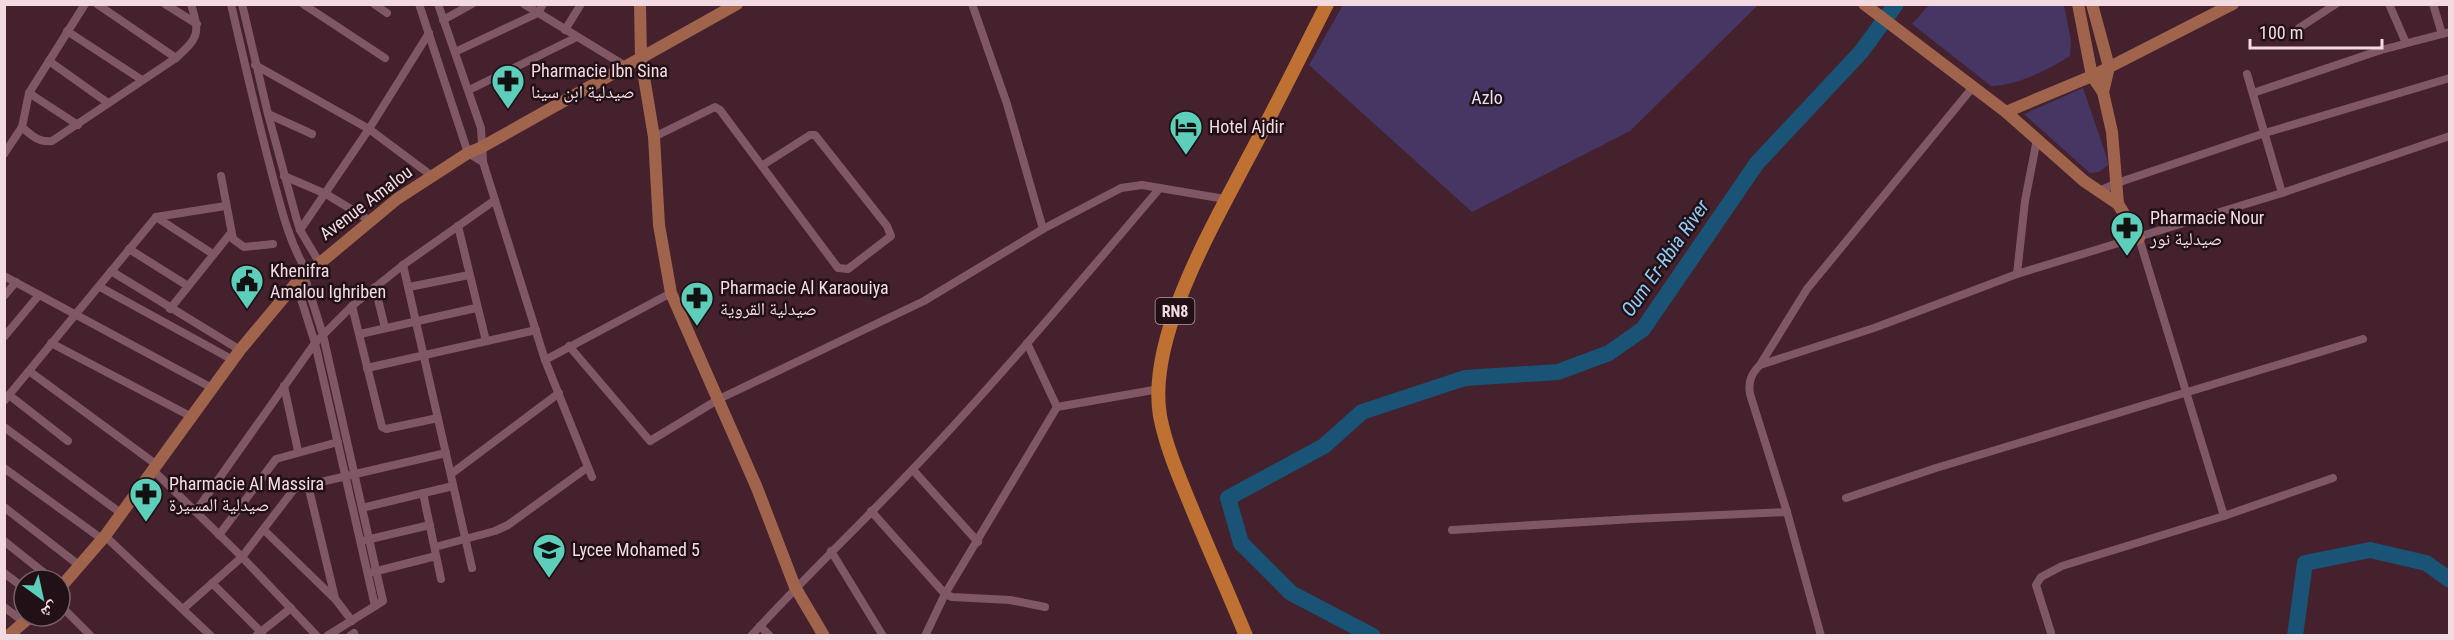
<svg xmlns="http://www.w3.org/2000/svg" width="2454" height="640" font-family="'Roboto Condensed','Noto Naskh Arabic',sans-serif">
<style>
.green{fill:#463664}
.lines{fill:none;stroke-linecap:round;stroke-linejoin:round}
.river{stroke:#195375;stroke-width:16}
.street{stroke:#805764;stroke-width:8}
.secondary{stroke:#a0644c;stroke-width:12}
.primary{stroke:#bf7134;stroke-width:14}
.labels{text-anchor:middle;stroke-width:5;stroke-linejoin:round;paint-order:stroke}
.shield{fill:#211116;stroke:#b49ea4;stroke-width:1.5}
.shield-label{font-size:16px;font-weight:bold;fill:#f3dae1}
.poi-label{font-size:18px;fill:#f3dae1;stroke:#211116;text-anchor:start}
.park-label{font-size:18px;fill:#e5dcfc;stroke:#211116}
.street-label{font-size:18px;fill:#f3dae1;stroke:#211116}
.water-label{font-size:20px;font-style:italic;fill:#8ecdf8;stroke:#211116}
</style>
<rect width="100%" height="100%" fill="#44212d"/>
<!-- green -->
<g class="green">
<path d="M 1930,4 L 2064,5 L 2071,41 L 2070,56 C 2048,70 2018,85 1991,86 L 1912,24 Z"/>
<polygon points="1343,5 1343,4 1758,5 1630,131 1472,212 1309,65"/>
<polygon points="2083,88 2107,158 2108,165 2099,172 2090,173 2024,114"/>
</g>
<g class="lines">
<!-- river -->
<g class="river">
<polyline points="1373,636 1291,593 1241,543 1228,498 1324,446 1362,412 1465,378 1558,372 1609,353 1643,329 1757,163 1861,52 1896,4"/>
<polyline points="2295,636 2305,563 2370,550 2426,563 2450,580"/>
</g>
<!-- street -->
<g class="street">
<polyline points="97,4 176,58"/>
<polyline points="165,4 197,24"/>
<path d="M 231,4 C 244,61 257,117 272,174 C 281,208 289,242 307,272"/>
<polyline points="242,4 268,114 296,217 300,230 319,262"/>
<polyline points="303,4 385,58"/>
<polyline points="374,4 387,13"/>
<polyline points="419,4 468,153 483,162"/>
<polyline points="438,4 481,128 483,162 545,360 592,477"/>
<polyline points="524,4 627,67"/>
<polyline points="972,4 1007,104 1043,229"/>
<polyline points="2389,4 2406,43"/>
<polyline points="2433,4 2442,34"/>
<polyline points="443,20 472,4"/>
<polyline points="2299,28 2336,4"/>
<polyline points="565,30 581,4"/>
<polyline points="67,31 142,80"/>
<polyline points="455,52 538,13 543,4"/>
<polyline points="49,61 108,103"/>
<polyline points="255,65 369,129 432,176"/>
<polyline points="2247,74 2282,193"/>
<polyline points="469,90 577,37"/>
<polyline points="29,93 78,125"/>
<polyline points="2253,93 2381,50 2450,32"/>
<polyline points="268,114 312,134"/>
<path d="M 22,127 C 31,135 39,143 52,141 L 176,58 C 199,37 200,34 191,4"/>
<polyline points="654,137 715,107 720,110 838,268 848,269 891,236 887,226 815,135 810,135 763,165"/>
<polyline points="4,154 22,127 29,93 85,4"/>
<polyline points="221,176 233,239 244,247 273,244"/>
<polyline points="284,176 326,194 369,220"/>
<polyline points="2099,191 2117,183 2265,133 2450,78"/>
<polyline points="156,217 213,254"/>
<polyline points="458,226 486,341"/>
<polyline points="300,230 369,129 429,33"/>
<polyline points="129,249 188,286"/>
<polyline points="403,265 472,568"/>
<polyline points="111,271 240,350"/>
<polyline points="2017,274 2025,201 2037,139"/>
<polyline points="304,275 323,335 383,601 327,636"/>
<polyline points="4,276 212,388"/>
<polyline points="296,283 315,343 375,606"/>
<polyline points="100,287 233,360"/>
<polyline points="375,287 385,328"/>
<polyline points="409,287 469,275"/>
<polyline points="4,296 16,282"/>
<polyline points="352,306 382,427 386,429 438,418"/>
<polyline points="170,309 230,234"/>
<polyline points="360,334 476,308"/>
<polyline points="4,337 39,295"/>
<polyline points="51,343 192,417"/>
<polyline points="1027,343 1057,407 1159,389"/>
<polyline points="569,346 650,441 719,399 924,301 1043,229 1121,188 1142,185 1225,199"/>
<polyline points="545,360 671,293"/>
<polyline points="1760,365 1807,289 1973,87"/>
<polyline points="367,368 536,330"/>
<polyline points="29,371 157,465"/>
<polyline points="284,386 298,451"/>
<polyline points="9,395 68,441"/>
<polyline points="4,401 156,217 225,206"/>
<polyline points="4,427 122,514"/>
<polyline points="4,468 102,539"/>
<polyline points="153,470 242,557 317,636"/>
<polyline points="913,470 978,542"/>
<polyline points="451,474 559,393"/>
<polyline points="308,485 335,598"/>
<polyline points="423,493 441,579"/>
<polyline points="1846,498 1936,468 2363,339"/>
<polyline points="4,507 80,566"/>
<polyline points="362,508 453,486"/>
<polyline points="196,511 315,343 352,306 403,265 495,200"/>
<polyline points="871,511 945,594 952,597 1010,600 1045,607"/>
<polyline points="2224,516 2333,478"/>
<polyline points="264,530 336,600 352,621"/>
<polyline points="1452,530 1633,519 1787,512"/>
<polyline points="219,535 276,459 338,442"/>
<polyline points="105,536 211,636"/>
<polyline points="366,540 430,525"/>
<polyline points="4,541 53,580"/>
<polyline points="435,547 495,531 508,525 588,467"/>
<polyline points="831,551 883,636"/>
<polyline points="373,572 436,556"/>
<polyline points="4,573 24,588"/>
<polyline points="212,583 262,633"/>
<polyline points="60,605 91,636"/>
<polyline points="4,607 24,622"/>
<polyline points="183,609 242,557 295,488 446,453"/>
<polyline points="760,626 770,636"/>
<polyline points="257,635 291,608"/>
<polyline points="350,636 354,633 355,636"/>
<path d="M 751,636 C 803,579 860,525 913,469 C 999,379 1079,283 1160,188"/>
<polyline points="925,636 945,594 1057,407"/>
<path d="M 1821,636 L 1787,512 L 1750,394 C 1748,382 1751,374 1760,365 L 1874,328 L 2017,274 L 2282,193 L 2450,136"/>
<polyline points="2052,636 2036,585 2041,577 2062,566 2224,516 2139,238"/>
</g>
<!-- secondary -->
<g class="secondary">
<polyline points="640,4 641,59 654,137 659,225 671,293 757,488 795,587 824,636"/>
<polyline points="1864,4 2006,112 2084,181 2118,204 2139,238"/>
<polyline points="2078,4 2092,76 2103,92 2112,132 2118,204"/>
<polyline points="2092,4 2109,67 2103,92"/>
<polyline points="2006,112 2092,76 2233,4"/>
<polyline points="60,588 105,536 240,350 296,283 397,199 468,153 482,147 737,4"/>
<polyline points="8,636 31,616"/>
</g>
<!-- primary -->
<path class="primary" d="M 1246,636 C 1228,592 1209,550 1191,506 C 1179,477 1166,447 1160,416 C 1147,339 1211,229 1246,162 C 1274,110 1300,57 1327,4"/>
</g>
<!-- icons -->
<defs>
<g id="pharmacy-pin" transform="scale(1.725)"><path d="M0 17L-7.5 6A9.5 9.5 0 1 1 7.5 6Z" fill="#5dceb9" stroke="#211116"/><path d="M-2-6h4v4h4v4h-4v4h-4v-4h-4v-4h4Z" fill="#111"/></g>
<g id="hotel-pin" transform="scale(1.725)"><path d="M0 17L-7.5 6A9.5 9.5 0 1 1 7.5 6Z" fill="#5dceb9" stroke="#211116"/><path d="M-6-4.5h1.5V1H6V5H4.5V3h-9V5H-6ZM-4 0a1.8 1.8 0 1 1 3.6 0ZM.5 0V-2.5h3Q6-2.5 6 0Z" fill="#111"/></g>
<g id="civic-pin" transform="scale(1.725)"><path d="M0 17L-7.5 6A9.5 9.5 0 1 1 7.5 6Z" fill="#5dceb9" stroke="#211116"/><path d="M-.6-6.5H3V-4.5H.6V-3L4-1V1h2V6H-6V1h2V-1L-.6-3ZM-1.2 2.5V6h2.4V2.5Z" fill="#111"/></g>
<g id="university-pin" transform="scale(1.725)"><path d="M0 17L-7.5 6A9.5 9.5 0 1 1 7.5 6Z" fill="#5dceb9" stroke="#211116"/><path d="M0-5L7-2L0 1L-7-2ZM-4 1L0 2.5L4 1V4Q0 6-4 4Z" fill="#111"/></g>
</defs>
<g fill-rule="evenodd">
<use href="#pharmacy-pin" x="508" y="81"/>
<use href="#hotel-pin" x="1186" y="127"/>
<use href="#pharmacy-pin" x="2127" y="228"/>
<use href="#civic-pin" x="247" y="281"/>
<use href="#pharmacy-pin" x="697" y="298"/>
<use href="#pharmacy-pin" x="146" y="494"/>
<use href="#university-pin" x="549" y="550"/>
</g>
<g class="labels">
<!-- shield labels -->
<rect class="shield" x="1155.5" y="298" width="39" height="26" rx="4.5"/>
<g class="shield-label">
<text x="1175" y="317">RN8</text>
</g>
<!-- poi labels -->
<g class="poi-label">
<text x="531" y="77">Pharmacie Ibn Sina<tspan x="531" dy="21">صيدلية ابن سينا</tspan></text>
<text x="1209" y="133">Hotel Ajdir</text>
<text x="2150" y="224">Pharmacie Nour<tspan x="2150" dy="21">صيدلية نور</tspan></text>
<text x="270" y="277">Khenifra<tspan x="270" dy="21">Amalou Ighriben</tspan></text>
<text x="720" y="294">Pharmacie Al Karaouiya<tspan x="720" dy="21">صيدلية القروية</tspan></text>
<text x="169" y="490">Pharmacie Al Massira<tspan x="169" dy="21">صيدلية المسيرة</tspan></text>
<text x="572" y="556">Lycee Mohamed 5</text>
</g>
<!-- park labels -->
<g class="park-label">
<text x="1487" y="104">Azlo</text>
</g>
<!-- street labels -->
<g class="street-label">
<text transform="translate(366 203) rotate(-37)" y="6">Avenue Amalou</text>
</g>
<!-- water labels -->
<g class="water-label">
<text transform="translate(1665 258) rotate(-55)" y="7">Oum Er-Rbia River</text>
</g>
</g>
<!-- border -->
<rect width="2454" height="640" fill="none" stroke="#f3dae1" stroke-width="12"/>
<!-- north arrow -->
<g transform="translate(42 598) rotate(147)"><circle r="28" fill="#211116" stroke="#756167" stroke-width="1.5"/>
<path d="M0-4.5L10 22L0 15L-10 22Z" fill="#5dceb9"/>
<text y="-9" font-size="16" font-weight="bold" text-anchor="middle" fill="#f3dae1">ش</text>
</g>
<!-- scale -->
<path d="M2250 39v9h132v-9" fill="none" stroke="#f3dae1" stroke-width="3"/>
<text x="2259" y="39" font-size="18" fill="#f3dae1" stroke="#211116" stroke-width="4.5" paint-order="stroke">100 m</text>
</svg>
